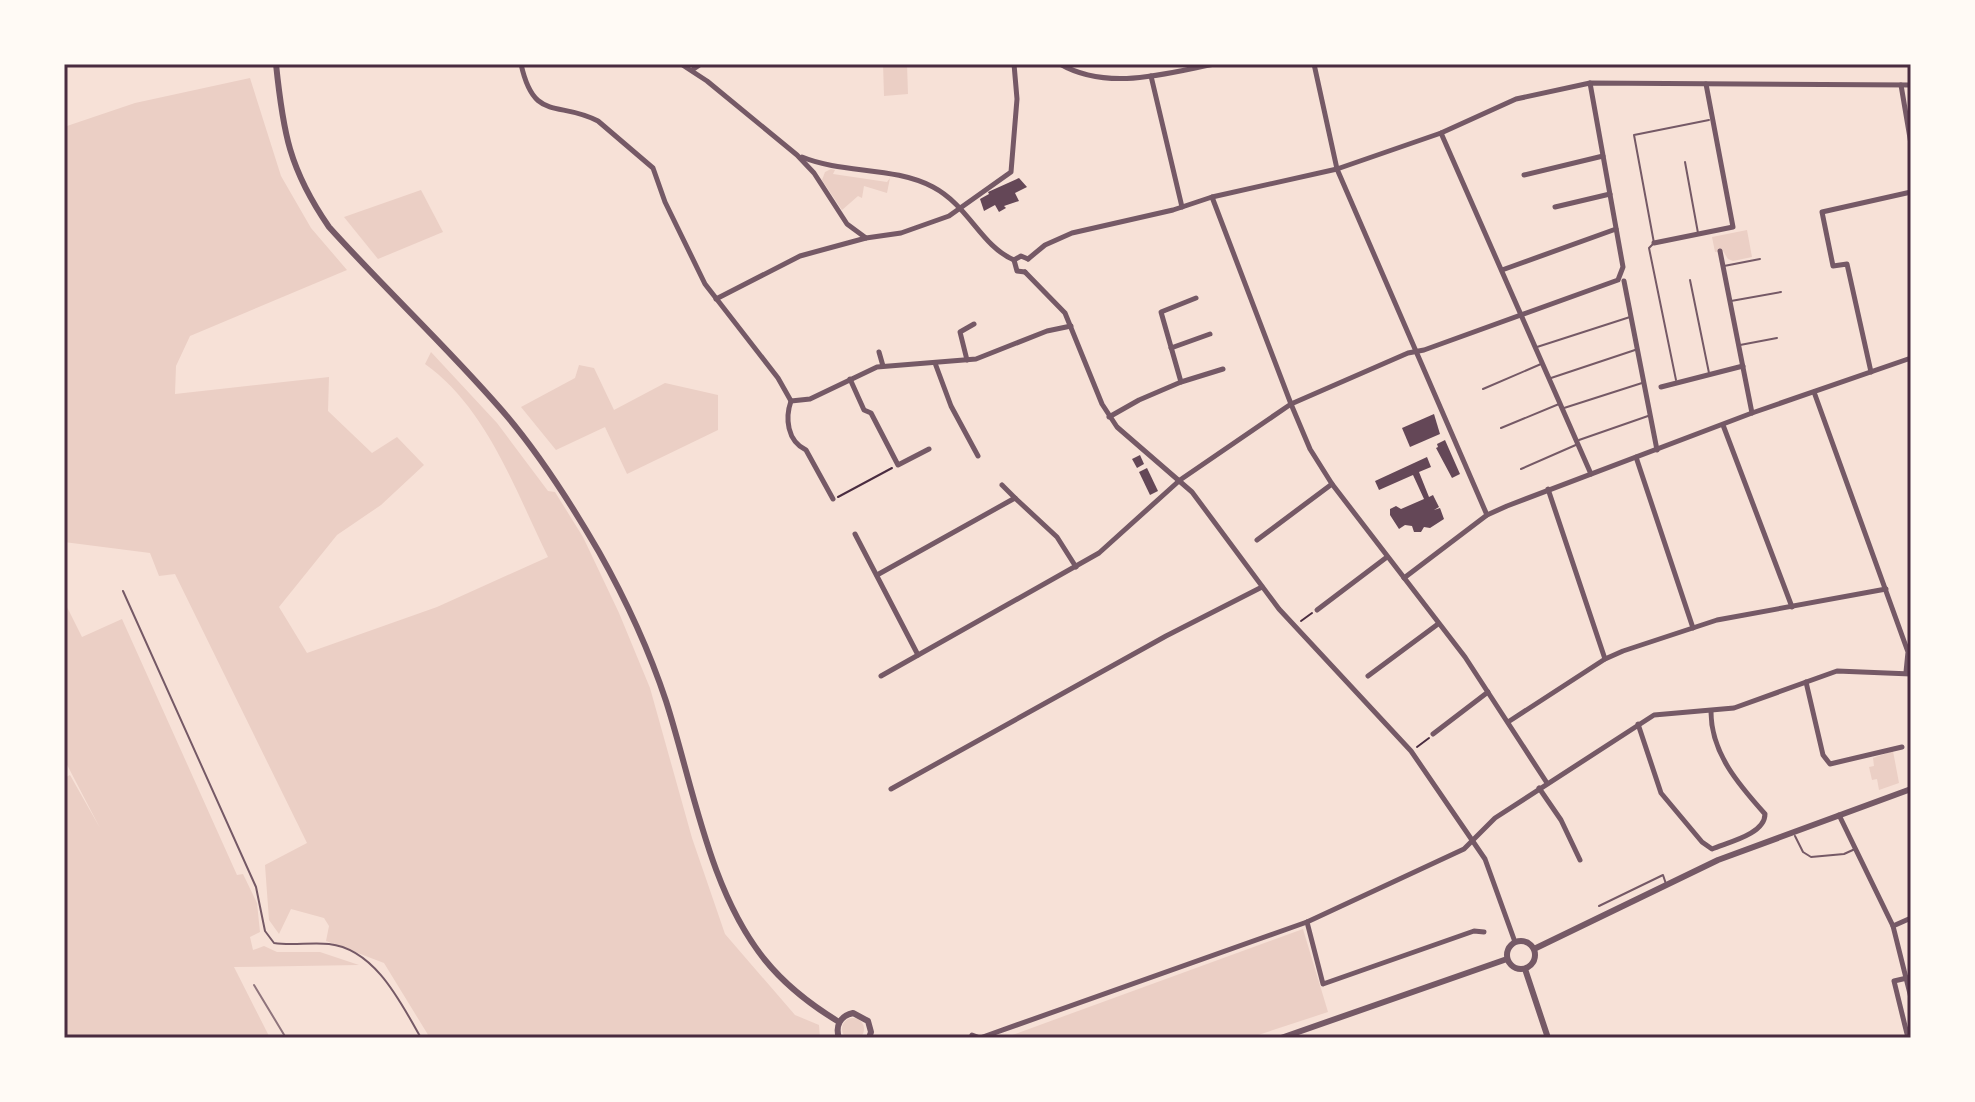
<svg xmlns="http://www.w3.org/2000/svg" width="1975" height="1102" font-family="'Noto Sans',sans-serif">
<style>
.green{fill:#ebcfc5}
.building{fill:#644757}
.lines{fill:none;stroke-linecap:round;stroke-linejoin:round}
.path{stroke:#4a2c40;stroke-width:2}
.service{stroke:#755966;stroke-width:2}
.minor{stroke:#755966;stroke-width:5}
.tertiary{stroke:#755966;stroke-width:6}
.rail{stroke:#8f747c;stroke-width:2}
.neatline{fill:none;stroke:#4a2c40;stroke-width:3}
</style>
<rect width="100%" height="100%" fill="#f7e1d7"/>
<!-- green -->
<g class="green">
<polygon points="883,64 907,64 908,94 884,96"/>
<path d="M 250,78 L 281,176 L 311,228 L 347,270 L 190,336 L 176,366 L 175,394 L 329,377 L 328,411 L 372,453 L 397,437 L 424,465 L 381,505 L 337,535 L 279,607 L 307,653 L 437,607 L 548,557 C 515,490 487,408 425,364 L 431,352 L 497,423 L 548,491 L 555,492 L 583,537 L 619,613 L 650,688 L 692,838 L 725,934 L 795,1015 L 819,1025 L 820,1038 L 430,1038 L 384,963 L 326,941 L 329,926 L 324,918 L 291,909 L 279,934 L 269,920 L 265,865 L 307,843 L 175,574 L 159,576 L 150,553 L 64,542 L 64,127 L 135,103 Z"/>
<polygon points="831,169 835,170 833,174 887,182 890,178 887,193 864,186 862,198 858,196 842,210 822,180 825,172"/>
<polygon points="421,190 443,232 378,259 344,217"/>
<polygon points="1747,230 1752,257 1733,261 1728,259 1723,251 1715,252 1712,237"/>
<polygon points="579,365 594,368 614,410 665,383 718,395 718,430 627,474 605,427 556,450 521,407 575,378"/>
<polygon points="64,601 82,637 122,619 237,875 243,874 257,903 260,932 250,937 253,950 264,946 277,952 320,952 359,965 234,967 270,1038 64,1038 64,778 70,775 100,828 64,759"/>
<polygon points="1893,751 1899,783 1879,790 1877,779 1872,780 1869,767 1874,766 1873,758"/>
<polygon points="1303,929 1328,1012 1249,1038 1004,1038"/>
<circle cx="853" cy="1029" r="11"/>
</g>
<!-- building -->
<g class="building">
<polygon points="1019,178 1027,187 1015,193 1019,201 1004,206 1006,208 999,212 995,205 984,211 980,199 989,194 988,192"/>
<polygon points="1434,414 1440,434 1410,447 1402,428"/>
<polygon points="1445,440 1460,474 1452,478 1436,448 1438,447 1437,444"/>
<polygon points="1140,455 1144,464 1137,468 1132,459"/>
<polygon points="1427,457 1431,467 1419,472 1429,497 1433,495 1439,507 1434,510 1440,508 1444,519 1430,528 1424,527 1421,532 1414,532 1412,526 1405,525 1399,529 1390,515 1390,509 1396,506 1401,509 1424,499 1413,475 1379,490 1375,481"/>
<polygon points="1147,468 1158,491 1150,495 1139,472"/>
</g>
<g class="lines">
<!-- path -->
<g class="path">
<polyline points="838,497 892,468"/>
<polyline points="1301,621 1312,613"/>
<polyline points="1417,747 1429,738"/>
</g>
<!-- service -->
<g class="service">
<polyline points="1685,162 1698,233"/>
<polyline points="1724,266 1760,259"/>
<polyline points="1690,280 1709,373"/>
<polyline points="1731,301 1781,292"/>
<polyline points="1740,345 1777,338"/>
<polyline points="1537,347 1630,317"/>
<polyline points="1551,378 1635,350"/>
<polyline points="1676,380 1649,248 1654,243 1634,135 1709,120"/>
<polyline points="1483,389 1541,364"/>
<polyline points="1564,408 1642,383"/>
<polyline points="1501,428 1559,404"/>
<polyline points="1579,440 1648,416"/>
<polyline points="1521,469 1578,444"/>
<path d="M 123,591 L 256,887 L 265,931 L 274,943 C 292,946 310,942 329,944 C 375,949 401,1003 421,1038"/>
<polyline points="1795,836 1803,852 1811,857 1844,854 1855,849"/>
<polyline points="1599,906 1663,875 1666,884"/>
</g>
<!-- minor -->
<g class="minor">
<path d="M 521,64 C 534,123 558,100 598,121 L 653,168 L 665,202 L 705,284 L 778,378 L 791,401 L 810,399 L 877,367 L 976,359 L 1047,331 L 1071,326"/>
<polyline points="681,64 707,81 797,155 814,173 847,224 866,238 901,233 949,216 1011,172 1017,99 1014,64"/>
<path d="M 1060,64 C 1107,91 1164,74 1214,64"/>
<polyline points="1314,64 1337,169 1487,515"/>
<polyline points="692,70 701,64"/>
<polyline points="1151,76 1182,207"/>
<polyline points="1901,85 1911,144"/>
<polyline points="1441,133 1591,474"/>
<path d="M 802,157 C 843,174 893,166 933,187 C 969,206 981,246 1014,260"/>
<polyline points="1524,175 1603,156"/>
<polyline points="1212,197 1291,404 1310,449 1332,484 1465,657 1547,783"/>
<polyline points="1555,207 1610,194"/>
<polyline points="1654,243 1733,227 1706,84"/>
<polyline points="1720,251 1752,413"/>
<polyline points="1028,259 1045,245 1072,233 1173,210 1212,197 1337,169 1441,133 1516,99 1590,83 1911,85"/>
<polyline points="1014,260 1017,271 1025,272"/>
<polyline points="1014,260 1021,256 1028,259"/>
<polyline points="1502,270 1616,229"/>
<polyline points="1025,272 1065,313 1102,404 1117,427 1192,492 1279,609 1411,751 1485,859 1515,942"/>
<polyline points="1624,281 1657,450"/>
<polyline points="716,299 800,256 866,238"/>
<polyline points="1171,348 1210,334"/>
<polyline points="879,352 883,366"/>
<polyline points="967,360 960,332 974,324"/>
<polyline points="935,363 951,406 978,456"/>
<polyline points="1871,372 1847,264 1833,266 1822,212 1911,192"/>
<polyline points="850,379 864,410 871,413 898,465 929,449"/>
<polyline points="1181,382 1223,369"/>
<polyline points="1661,387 1743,366"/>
<polyline points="1814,392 1908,652 1906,672"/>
<path d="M 791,401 C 785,418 787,441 806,450 L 833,499"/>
<polyline points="1109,417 1139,400 1181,382 1161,312 1196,298"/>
<polyline points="1723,425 1792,607"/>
<polyline points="1636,457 1693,628"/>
<polyline points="1002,485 1015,498"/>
<polyline points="1548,489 1605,659"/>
<polyline points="855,534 918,655"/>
<polyline points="1257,540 1332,484"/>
<polyline points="877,575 1015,498 1057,537 1076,567"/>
<polyline points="1404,578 1487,515 1507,506 1752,413 1911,358"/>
<polyline points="1317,610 1387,557"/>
<polyline points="881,676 1099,553 1180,480 1291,404 1408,353 1424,350 1618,280 1623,267 1590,83"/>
<polyline points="1368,676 1438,624"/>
<polyline points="1806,682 1823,755 1830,764 1902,747"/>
<polyline points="1508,722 1605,659 1623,651 1717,620 1886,589"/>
<path d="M 1638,724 L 1661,793 L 1702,842 L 1712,849 C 1729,842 1765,834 1765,814 C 1739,785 1711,753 1711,712"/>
<polyline points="1433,734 1488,692"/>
<polyline points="1539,788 1561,820 1580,860"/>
<polyline points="891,789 1166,636 1262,587"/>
<polyline points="1839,815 1893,926 1911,998"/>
<polyline points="1307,922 1323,984 1474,931 1484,932"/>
<polyline points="1893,926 1911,918"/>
<polyline points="1907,978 1894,981 1908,1038"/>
<polyline points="972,1035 980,1038 1307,922 1464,849 1495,818 1654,715 1734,708 1837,671 1911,674"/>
</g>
<!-- tertiary -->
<g class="tertiary">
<path d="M 276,64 C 283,132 289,169 329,227 C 384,288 445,345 499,407 C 538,451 570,502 599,552 C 626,600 649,650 666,701 C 693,785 709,891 765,960 C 786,986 811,1005 839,1022"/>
<circle cx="1521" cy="955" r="14"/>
<polyline points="1534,949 1718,860 1911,789"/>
<polyline points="1525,969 1548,1038"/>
<path d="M 839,1038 C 835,1026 840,1016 853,1013 L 868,1021 L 871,1032 L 869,1038"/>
<polyline points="1281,1038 1507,959"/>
</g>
<!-- rail -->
<polyline class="rail" points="254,985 286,1038"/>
</g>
<!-- border -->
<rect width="1975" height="1102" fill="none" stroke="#fffaf5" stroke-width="132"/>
<rect x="66" y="66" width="1843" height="970" class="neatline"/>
</svg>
